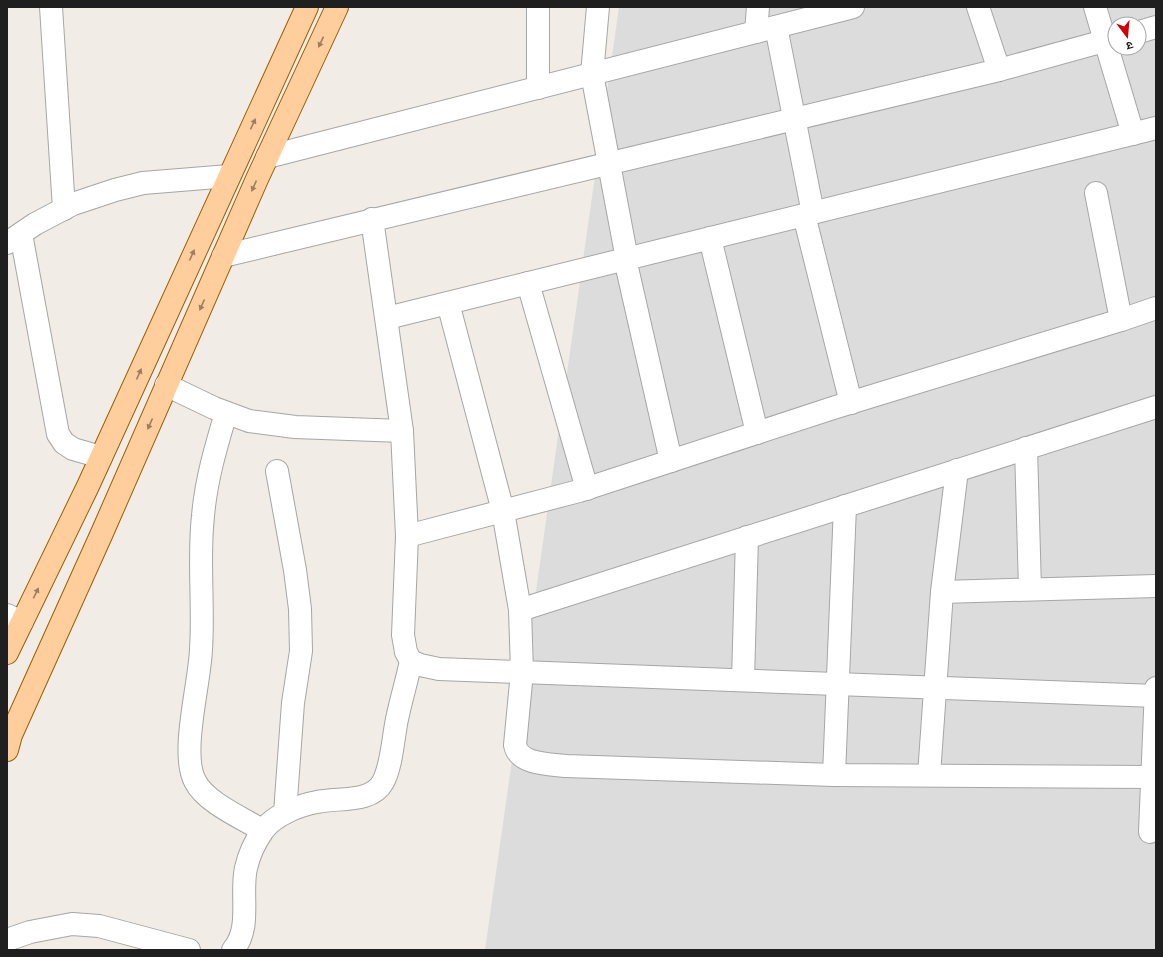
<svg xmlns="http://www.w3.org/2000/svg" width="1163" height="957" font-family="Signika,'Noto Sans Devanagari',sans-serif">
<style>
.residential{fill:#dddcdc;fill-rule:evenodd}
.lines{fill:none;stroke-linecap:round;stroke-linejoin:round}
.minor-casing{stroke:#a6a6a6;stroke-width:24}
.major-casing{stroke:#9b5e00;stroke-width:24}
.minor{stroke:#fff;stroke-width:22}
.major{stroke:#ffce9c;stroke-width:22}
.oneway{fill:#9a7f64}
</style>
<rect width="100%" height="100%" fill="#f1ece5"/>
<!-- residential -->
<path class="residential" d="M 619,7 L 1156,7 L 1156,950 L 485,950 ZM 1115,24 L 1139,24 L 1139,48 L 1115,48 Z"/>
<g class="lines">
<!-- minor casing -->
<g class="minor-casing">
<g id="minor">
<polyline points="51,7 64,209"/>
<polyline points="598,7 592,74 627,259"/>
<polyline points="978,7 999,70"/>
<polyline points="1095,7 1133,134"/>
<polyline points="776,27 813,213"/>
<polyline points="756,32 758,7"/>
<polyline points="1139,32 1156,27"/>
<polyline points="538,88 538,7"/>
<polyline points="267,157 853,7"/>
<polyline points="1096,193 1121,320"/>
<polyline points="804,215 851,403"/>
<polyline points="372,219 402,431 407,536 403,635 406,652 411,661 420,665 439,669 1156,696"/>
<polyline points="21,234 58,434 64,443 73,449 101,457"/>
<polyline points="710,238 757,433"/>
<polyline points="7,243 35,224 73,204 115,190 143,183 229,176"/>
<polyline points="223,256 999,70 1115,38"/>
<polyline points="625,259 671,461"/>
<polyline points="528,283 587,489"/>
<path d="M 448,303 L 503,511 L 520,610 L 522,672 L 515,745 C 519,765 550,764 566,766 L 834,775 L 1152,777"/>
<polyline points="387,318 1156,128"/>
<polyline points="166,385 214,408 249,421 295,427 402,431"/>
<path d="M 226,413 C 216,447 206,480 203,516 C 198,559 204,606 201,649 C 200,683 180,753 195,781 C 205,802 242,818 262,830"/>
<polyline points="1026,448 1030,589"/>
<polyline points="277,471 295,570 300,609 301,651 293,703 285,813"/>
<polyline points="407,536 579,491 833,408 1121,320 1156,308"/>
<polyline points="942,592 1156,586"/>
<polyline points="520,610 1156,407"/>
<polyline points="7,615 22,622"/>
<polyline points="743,680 747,537"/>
<polyline points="834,775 845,506"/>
<polyline points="929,775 942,592 957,470"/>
<polyline points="1150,832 1156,688"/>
<polyline points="7,940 30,932 72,924 99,926 189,950"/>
<path d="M 233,950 C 252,928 240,894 246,868 C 249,855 255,842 262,832 C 272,816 299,805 317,802 C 337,797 371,804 383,782 C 392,765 393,738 397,719 C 401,700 407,680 411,661"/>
</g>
</g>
<!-- major casing -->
<g class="major-casing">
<g id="major">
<polyline points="7,653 88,486 307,7"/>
<polyline points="7,750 11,735 102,533 257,179 337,7"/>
</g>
</g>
<!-- minor -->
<use href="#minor" class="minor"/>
<!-- major -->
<use href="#major" class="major"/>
</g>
<!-- one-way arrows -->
<defs><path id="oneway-solid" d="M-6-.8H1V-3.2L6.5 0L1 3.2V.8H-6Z"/></defs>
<g class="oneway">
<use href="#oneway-solid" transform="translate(321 42) rotate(115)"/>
<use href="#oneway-solid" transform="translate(253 124) rotate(-65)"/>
<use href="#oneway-solid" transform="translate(254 186) rotate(114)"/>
<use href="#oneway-solid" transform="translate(192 255) rotate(-66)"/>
<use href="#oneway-solid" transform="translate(202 305) rotate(114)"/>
<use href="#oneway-solid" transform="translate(139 374) rotate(-66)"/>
<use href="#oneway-solid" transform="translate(150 424) rotate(114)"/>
<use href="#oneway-solid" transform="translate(36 593) rotate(-64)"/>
</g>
<!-- border -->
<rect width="1163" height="957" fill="none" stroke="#1f1f1f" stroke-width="16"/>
<!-- north arrow -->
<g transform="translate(1127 36) rotate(164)"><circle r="19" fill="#ffffff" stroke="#a5a5a5"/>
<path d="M0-3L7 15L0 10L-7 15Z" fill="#cf000c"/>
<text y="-6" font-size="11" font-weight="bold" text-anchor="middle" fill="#1f1f1f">उ</text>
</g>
</svg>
